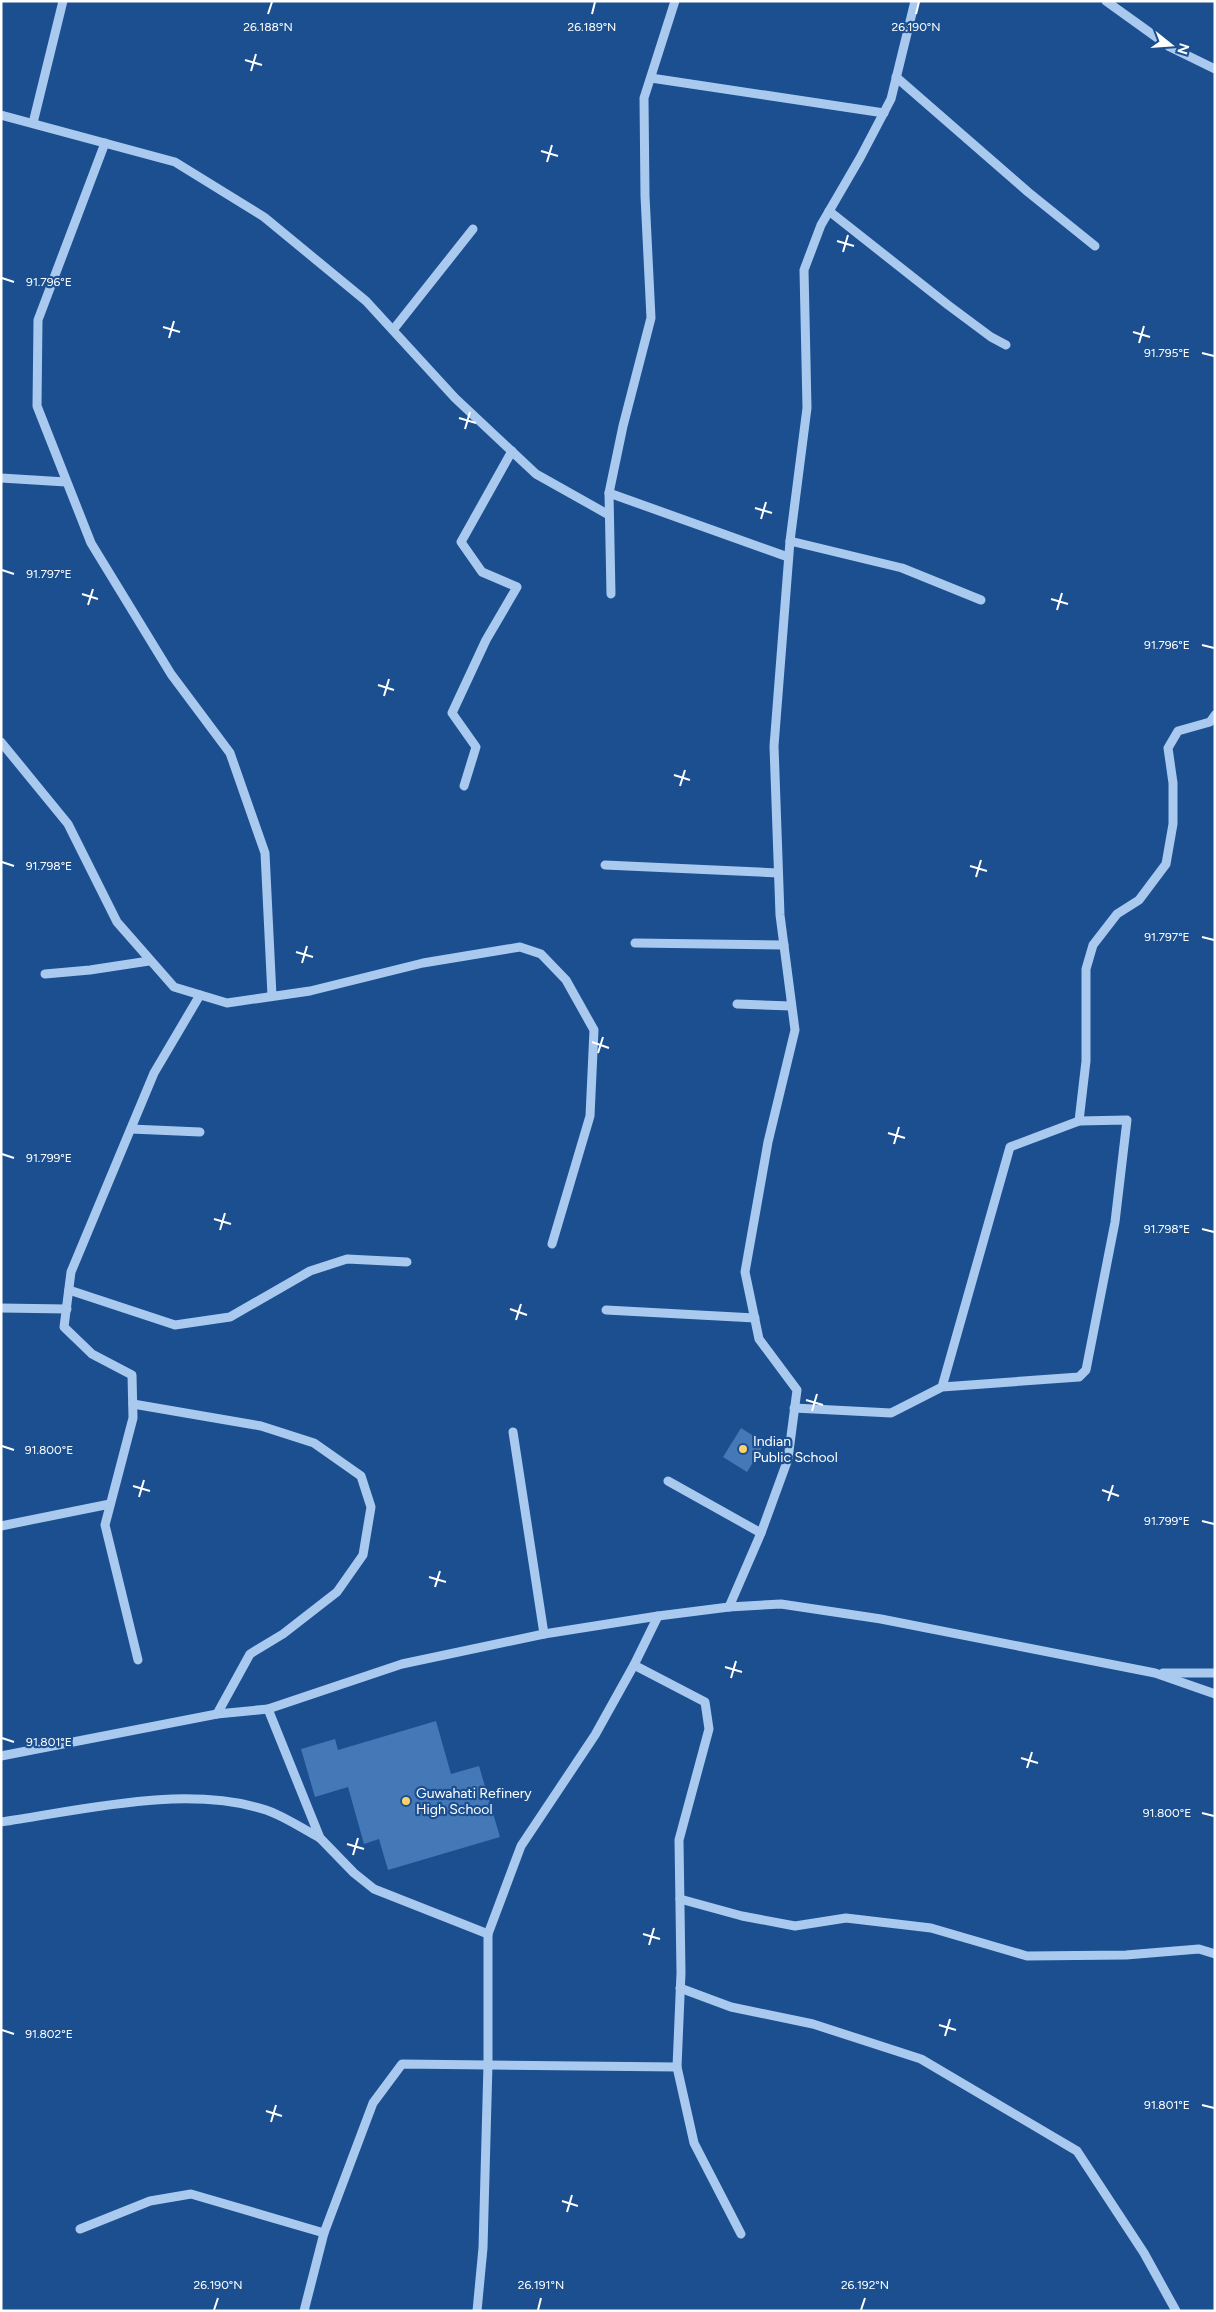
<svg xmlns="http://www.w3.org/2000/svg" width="1216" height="2312" font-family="Figtree,sans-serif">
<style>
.building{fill:#4478b7}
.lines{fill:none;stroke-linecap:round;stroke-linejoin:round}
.minor{stroke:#a9c9ee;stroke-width:9}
.ticks{fill:none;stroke:#fff;stroke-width:2}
.poi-dot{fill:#ffd166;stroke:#1b4f8f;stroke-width:2}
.labels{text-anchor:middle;stroke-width:4.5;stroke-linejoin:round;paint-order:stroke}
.poi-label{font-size:14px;fill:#fff;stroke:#1b4f8f;text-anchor:start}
.ticks-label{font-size:12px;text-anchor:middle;fill:#fff;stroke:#1b4f8f;stroke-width:4.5;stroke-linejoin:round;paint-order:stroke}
</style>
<rect width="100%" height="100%" fill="#1b4f8f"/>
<!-- building -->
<g class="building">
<polygon points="741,1428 765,1443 747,1472 723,1457"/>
<polygon points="436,1721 451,1774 479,1766 500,1837 388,1870 379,1839 364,1844 348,1787 315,1797 301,1749 335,1739 338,1750"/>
</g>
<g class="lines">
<!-- minor -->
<g class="minor">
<polyline points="1106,1 1170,47 1215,69"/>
<polyline points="896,77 1028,192 1095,246"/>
<polyline points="651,78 884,113"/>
<polyline points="1,115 175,162 264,217 366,301 455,398 536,474 609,515"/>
<polyline points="33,123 63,1"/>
<polyline points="105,143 38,320 37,406 91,543 171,674 230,753 265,853 272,996"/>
<polyline points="829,211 948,305 991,337 1006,345"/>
<polyline points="393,330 473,229"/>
<polyline points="1,478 66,482"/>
<polyline points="609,493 788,557"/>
<polyline points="790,541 902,568 981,600"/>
<polyline points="611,594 609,493 623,426 651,318 645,196 644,98 675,1"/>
<polyline points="1,742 68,824 117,922 174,987 227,1003 310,991 423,963 520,947 541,954 566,980 594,1030 590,1116 552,1244"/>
<polyline points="464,786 476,747 452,713 486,640 517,587 482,572 461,542 512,451"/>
<polyline points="605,865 778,873"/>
<polyline points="635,943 784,945"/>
<polyline points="45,974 90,970 149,961"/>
<polyline points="737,1004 791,1006"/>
<polyline points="1079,1121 1086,1061 1086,969 1093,945 1117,914 1139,900 1166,864 1173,824 1173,783 1168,748 1178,731 1210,722 1215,715"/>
<polyline points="131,1129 200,1132"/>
<polyline points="69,1290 175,1325 230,1317 310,1271 347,1259 407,1262"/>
<polyline points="1,1308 67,1309"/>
<polyline points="606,1310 755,1318"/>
<polyline points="133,1404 261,1426 314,1443 361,1476 371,1507 363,1555 337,1592 283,1634 250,1654 217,1714"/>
<polyline points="794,1408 891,1413 942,1387 1010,1147 1079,1121 1127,1120 1115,1222 1086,1370 1079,1377 942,1387"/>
<polyline points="513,1432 544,1634"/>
<polyline points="668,1481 761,1533"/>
<polyline points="1,1526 110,1504"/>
<polyline points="729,1607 761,1533 788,1459 797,1390 759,1339 745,1272 768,1142 795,1030 780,915 774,746 790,541 807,408 804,270 821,225 860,158 891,99 915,1"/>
<polyline points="658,1616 634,1665 705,1702 709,1729 679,1840 681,1973 677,2067 694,2143 741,2234"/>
<polyline points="138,1660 105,1525 133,1418 132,1375 92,1354 64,1327 71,1272 154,1073 200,995"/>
<polyline points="1163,1673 1215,1673"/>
<polyline points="268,1709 320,1838 354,1873 374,1889 488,1934"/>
<polyline points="1,1756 217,1714 268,1709 402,1664 544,1634 658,1616 729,1607 781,1604 881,1619 1155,1673 1215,1694"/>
<path d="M 1,1822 C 83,1810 186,1784 266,1810 C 284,1816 303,1829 320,1838"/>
<polyline points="680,1899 742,1916 795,1926 846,1918 931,1928 1027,1956 1126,1955 1199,1949 1215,1954"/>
<polyline points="680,1988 731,2007 813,2024 921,2059 1077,2151 1144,2253 1176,2311"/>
<polyline points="80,2229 150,2201 191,2194 324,2233"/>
<polyline points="304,2311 324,2233 373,2103 402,2064 677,2067"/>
<polyline points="477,2311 483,2248 488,2064 488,1934 521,1846 595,1735 634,1665"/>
</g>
</g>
<!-- ticks -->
<path class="ticks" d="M 268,14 L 272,2M 592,14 L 595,2M 916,14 L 919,2M 245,60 L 262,65M 251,71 L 256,54M 541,151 L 558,156M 547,162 L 552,145M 837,241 L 854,246M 843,252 L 848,235M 2,278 L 14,282M 163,327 L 180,332M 1133,332 L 1150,337M 169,338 L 174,321M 1139,343 L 1144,326M 1202,353 L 1214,356M 459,418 L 476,423M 465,429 L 470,412M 755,508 L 772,513M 761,519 L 766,502M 2,570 L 14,574M 82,594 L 98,599M 1051,599 L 1068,604M 88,605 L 93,589M 1057,610 L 1062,593M 1202,645 L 1214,648M 378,685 L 394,690M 384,696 L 389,679M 674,775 L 690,780M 680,786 L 685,770M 2,862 L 14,866M 970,866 L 987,871M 976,877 L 981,860M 1202,937 L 1214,940M 296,952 L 313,957M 302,963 L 307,946M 592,1042 L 609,1048M 598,1053 L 603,1037M 888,1133 L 905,1138M 894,1144 L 899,1127M 2,1154 L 14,1158M 214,1219 L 231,1224M 1202,1229 L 1214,1232M 220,1230 L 225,1213M 510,1309 L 527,1315M 516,1320 L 521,1304M 806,1400 L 823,1405M 812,1411 L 817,1394M 2,1446 L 14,1450M 133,1486 L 150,1491M 1102,1490 L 1119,1496M 139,1497 L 144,1480M 1108,1501 L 1113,1485M 1202,1521 L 1214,1524M 429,1577 L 446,1582M 435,1587 L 440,1571M 725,1667 L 742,1672M 731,1678 L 736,1661M 2,1738 L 14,1742M 1021,1758 L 1038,1763M 1027,1768 L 1032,1752M 1202,1813 L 1214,1816M 347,1844 L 364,1849M 353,1855 L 358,1838M 643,1934 L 660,1939M 649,1945 L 654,1928M 939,2025 L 956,2030M 2,2030 L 14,2034M 945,2036 L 950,2019M 1202,2105 L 1214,2108M 266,2111 L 282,2116M 271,2122 L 276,2105M 562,2201 L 578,2206M 567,2212 L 572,2195M 214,2310 L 218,2298M 538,2310 L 541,2298M 861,2310 L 865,2298"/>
<!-- markers -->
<g class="poi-dot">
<circle cx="743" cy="1449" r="5"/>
<circle cx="406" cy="1801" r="5"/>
</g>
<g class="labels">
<!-- poi labels -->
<g class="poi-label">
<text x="753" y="1446">Indian<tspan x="753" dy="16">Public School</tspan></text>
<text x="416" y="1798">Guwahati Refinery<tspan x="416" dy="16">High School</tspan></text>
</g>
</g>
<g class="ticks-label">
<text x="268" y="31">26.188°N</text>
<text x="592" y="31">26.189°N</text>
<text x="916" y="31">26.190°N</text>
<text x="49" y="286">91.796°E</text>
<text x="1167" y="357">91.795°E</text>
<text x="49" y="578">91.797°E</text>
<text x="1167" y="649">91.796°E</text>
<text x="49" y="870">91.798°E</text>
<text x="1167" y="941">91.797°E</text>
<text x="49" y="1162">91.799°E</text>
<text x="1167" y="1233">91.798°E</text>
<text x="49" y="1454">91.800°E</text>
<text x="1167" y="1525">91.799°E</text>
<text x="49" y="1746">91.801°E</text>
<text x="1167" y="1817">91.800°E</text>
<text x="49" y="2038">91.802°E</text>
<text x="1167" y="2109">91.801°E</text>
<text x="218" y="2289">26.190°N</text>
<text x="541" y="2289">26.191°N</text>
<text x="865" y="2289">26.192°N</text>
</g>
<!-- border -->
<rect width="1216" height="2312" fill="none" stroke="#ffffff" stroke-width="5"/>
<!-- north arrow -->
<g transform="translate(1171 45) rotate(107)" stroke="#1b4f8f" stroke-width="4" paint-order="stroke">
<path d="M0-4L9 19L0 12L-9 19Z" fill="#ffffff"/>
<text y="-8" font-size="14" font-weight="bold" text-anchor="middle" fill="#ffffff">N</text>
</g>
</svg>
